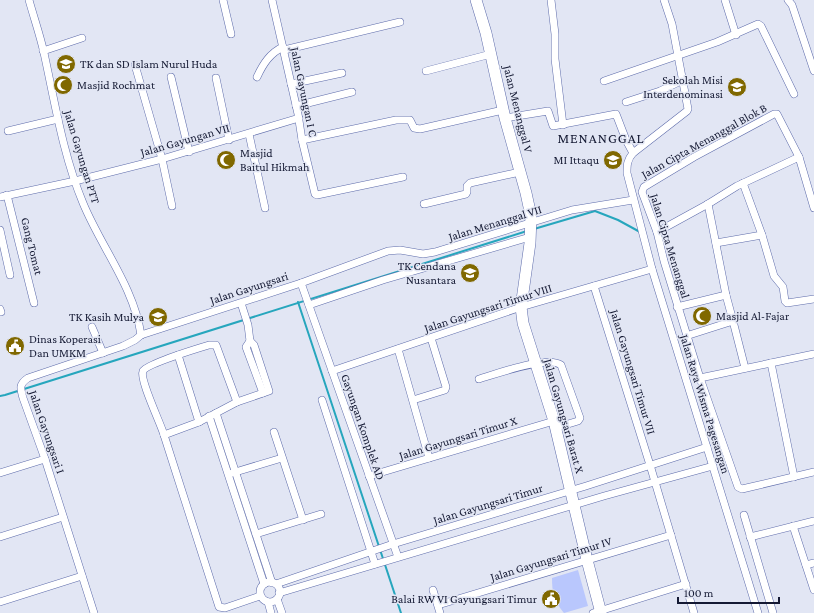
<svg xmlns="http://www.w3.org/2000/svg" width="814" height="613" font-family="'Crimson Pro',serif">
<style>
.green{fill:#b9c7fd}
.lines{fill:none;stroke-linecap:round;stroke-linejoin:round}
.stream{stroke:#26a6bd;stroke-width:2}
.street-casing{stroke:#5e6cab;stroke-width:8}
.secondary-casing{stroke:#5e6cab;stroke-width:12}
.street{stroke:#fff;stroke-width:7}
.secondary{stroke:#fff;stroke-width:11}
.labels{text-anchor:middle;stroke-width:3;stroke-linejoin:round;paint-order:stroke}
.poi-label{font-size:12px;fill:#141933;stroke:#e2e6f4;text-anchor:start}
.street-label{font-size:12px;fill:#141933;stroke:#e2e6f4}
.quarter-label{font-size:14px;letter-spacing:1px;fill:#141933;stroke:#e2e6f4}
</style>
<rect width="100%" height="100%" fill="#e2e6f4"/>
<!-- green -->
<path class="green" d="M 578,570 L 588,606 L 564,613 C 554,601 552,593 552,578 Z"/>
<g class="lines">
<!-- stream -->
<g class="stream">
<polyline points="534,229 595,211 618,220 640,232"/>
<polyline points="298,302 401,613"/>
<polyline points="0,396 5,395 527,231"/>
</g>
<!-- street casing -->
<g class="street-casing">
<g id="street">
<path d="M 29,0 C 34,18 40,35 44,53 C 55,103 63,155 83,203 C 101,247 134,287 141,335"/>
<polyline points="223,0 231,34"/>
<polyline points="272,0 298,114 302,140 315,194 317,195 403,177"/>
<polyline points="551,0 555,34 555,59 563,125"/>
<path d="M 664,0 L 672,24 L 688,109 L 687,111 L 633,153 C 627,160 627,165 627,173 L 652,269 L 758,613"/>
<polyline points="725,0 736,35"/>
<polyline points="788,0 792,5 814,71"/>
<polyline points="284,50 400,22"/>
<polyline points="43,51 82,38"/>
<polyline points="135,65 162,159 172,206"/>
<polyline points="426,71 491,54"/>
<polyline points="171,77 189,152"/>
<path d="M 257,77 C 263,64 270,53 283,47"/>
<polyline points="216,78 229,140"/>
<polyline points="604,81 717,42 758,24 761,26 794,94"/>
<polyline points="291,84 342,73"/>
<polyline points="626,102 660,91 683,80"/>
<polyline points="296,106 352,92"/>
<polyline points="505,118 548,111 553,126 616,114 626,140 633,153"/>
<polyline points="8,131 58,119"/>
<polyline points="249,134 265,208"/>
<polyline points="302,140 396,120 410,120 414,128 420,129 503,110"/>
<polyline points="743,183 762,235 774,276 783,287 785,301 787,303 814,299"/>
<polyline points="7,195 34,303"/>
<polyline points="0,197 75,181 162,159 299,118"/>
<polyline points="424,204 466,194 467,192 467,186 470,183 520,172"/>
<polyline points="708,204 726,295 733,321"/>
<polyline points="814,208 799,157 777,114 774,114 694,157 644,187 642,192 657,232 664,261 700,378 738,487 742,489 814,472"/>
<polyline points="0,230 10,275"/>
<polyline points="657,232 708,204 737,186 799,157"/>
<polyline points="716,243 762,235"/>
<polyline points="301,283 398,557"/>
<polyline points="594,286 650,465 694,613"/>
<polyline points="241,303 248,325 250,341 254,345 269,391 237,402 199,422 164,435 219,607 225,608 260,596"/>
<polyline points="309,305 383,280 530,237"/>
<polyline points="677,307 726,295"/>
<polyline points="0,309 1,312"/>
<polyline points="92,327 103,353"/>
<polyline points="686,336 733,321 745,368"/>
<polyline points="250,341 246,347 263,393"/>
<polyline points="398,349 429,458"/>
<polyline points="178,355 199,422"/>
<polyline points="771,363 794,477"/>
<polyline points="332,371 521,307 652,269"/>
<polyline points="700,378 814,354"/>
<path d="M 479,379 C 496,374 548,355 561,365 L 580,418 L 578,421 L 555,428"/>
<polyline points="322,400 375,564"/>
<polyline points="413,400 445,390 446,387 431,338"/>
<polyline points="216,413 272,583"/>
<polyline points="209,416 264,584"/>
<polyline points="274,432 303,520"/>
<path d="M 164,435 C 161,424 139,379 143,371 C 146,364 199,348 209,345 L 216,345 L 237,402"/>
<polyline points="0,473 45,459"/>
<polyline points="232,473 282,458"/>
<polyline points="369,476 554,421"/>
<polyline points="744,515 773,613"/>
<polyline points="793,526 814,590"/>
<polyline points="256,534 321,514"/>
<polyline points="0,537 63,517"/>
<polyline points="750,537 814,521"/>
<polyline points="806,565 814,563"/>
<circle cx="270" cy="592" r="10"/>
<polyline points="276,584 393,544 586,486 707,447"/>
<polyline points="433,590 440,613"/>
<polyline points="279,593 604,496 713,466"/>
<polyline points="277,599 282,613"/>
<polyline points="0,602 82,576"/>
<polyline points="268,602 271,613"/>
<polyline points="438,605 671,535"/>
<path d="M 94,613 L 45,459 L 23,398 C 20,388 19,384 28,378 L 123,346 L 135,340 L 141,335 L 301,283 L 388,251 L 400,250 L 423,254 L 435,252 L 572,210 L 633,200"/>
<polyline points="593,613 686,584"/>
</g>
</g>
<!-- secondary casing -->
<g class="secondary-casing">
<polyline id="secondary" points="476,0 486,33 505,118 526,193 531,216 530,243 521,307 523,323 554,421 587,560 601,613"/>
</g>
<!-- street -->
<use href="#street" class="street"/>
<!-- secondary -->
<use href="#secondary" class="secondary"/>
</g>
<!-- icons -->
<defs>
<g id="school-disc" transform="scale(1)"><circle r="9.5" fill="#806800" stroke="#e2e6f4"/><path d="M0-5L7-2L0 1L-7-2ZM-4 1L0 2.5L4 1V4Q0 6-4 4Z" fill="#fff"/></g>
<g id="mosque-disc" transform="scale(1)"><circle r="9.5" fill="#806800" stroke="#e2e6f4"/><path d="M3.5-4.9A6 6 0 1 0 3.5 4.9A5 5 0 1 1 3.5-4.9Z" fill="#fff"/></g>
<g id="university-disc" transform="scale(1)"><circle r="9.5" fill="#806800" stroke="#e2e6f4"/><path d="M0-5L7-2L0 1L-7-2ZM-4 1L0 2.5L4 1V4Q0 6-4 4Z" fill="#fff"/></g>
<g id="civic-disc" transform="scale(1)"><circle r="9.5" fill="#806800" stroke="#e2e6f4"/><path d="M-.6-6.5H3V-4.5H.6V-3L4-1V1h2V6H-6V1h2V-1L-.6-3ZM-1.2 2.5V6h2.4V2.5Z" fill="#fff"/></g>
</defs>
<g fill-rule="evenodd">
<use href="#school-disc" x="66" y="64"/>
<use href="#mosque-disc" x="63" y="85"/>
<use href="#university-disc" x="737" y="87"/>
<use href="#mosque-disc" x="226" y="160"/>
<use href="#school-disc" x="613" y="160"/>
<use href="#school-disc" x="470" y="273"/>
<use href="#mosque-disc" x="702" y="316"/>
<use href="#school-disc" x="158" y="317"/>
<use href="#civic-disc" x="15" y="346"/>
<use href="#civic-disc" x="551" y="599"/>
</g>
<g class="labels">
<!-- poi labels -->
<g class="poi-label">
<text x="80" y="68">TK dan SD Islam Nurul Huda</text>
<text x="723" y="84" text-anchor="end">Sekolah Misi<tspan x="723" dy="14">Interdenominasi</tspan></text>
<text x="77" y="89">Masjid Rochmat</text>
<text x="240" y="157">Masjid<tspan x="240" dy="14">Baitul Hikmah</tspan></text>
<text x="599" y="164" text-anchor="end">MI Ittaqu</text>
<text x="456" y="270" text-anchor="end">TK Cendana<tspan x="456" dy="14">Nusantara</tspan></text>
<text x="716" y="320">Masjid Al-Fajar</text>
<text x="144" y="321" text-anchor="end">TK Kasih Mulya</text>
<text x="29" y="343">Dinas Koperasi<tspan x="29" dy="14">Dan UMKM</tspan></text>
<text x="537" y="603" text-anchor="end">Balai RW VI Gayungsari Timur</text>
</g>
<!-- street labels -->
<g class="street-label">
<text transform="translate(304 92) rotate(78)" y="4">Jalan Gayungan I C</text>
<text transform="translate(518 109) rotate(76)" y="4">Jalan Menanggal V</text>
<text transform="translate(185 140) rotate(-16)" y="4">Jalan Gayungan VII</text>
<text transform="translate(704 141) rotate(-29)" y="4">Jalan Cipta Menanggal Blok B</text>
<text transform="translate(82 157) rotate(73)" y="4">Jalan Gayungan PTT</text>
<text transform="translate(495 223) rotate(-17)" y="4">Jalan Menanggal VII</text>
<text transform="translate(32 246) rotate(76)" y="4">Gang Tomat</text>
<text transform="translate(670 246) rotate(73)" y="4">Jalan Cipta Menanggal</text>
<text transform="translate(249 288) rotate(-18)" y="4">Jalan Gayungsari</text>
<text transform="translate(488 308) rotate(-18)" y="4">Jalan Gayungsari Timur VIII</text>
<text transform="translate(633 372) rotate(73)" y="4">Jalan Gayungsari Timur VII</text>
<text transform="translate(705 404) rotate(73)" y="4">Jalan Raya Wisma Pagesangan</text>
<text transform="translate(564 416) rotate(74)" y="4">Jalan Gayungsari Barat X</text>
<text transform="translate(363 427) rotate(71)" y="4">Gayungan Komplek AD</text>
<text transform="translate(47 432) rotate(71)" y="4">Jalan Gayungsari I</text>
<text transform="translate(458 438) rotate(-17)" y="4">Jalan Gayungsari Timur X</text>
<text transform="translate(488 504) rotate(-17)" y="4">Jalan Gayungsari Timur</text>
<text transform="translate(551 559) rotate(-17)" y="4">Jalan Gayungsari Timur IV</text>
</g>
<!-- quarter labels -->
<g class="quarter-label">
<text x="601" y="143">MENANGGAL</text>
</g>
</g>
<!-- scale -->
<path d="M678 597v6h101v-6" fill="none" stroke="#141933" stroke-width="2"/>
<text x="684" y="597" font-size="12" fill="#141933" stroke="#e2e6f4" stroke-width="3" paint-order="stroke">100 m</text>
</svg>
